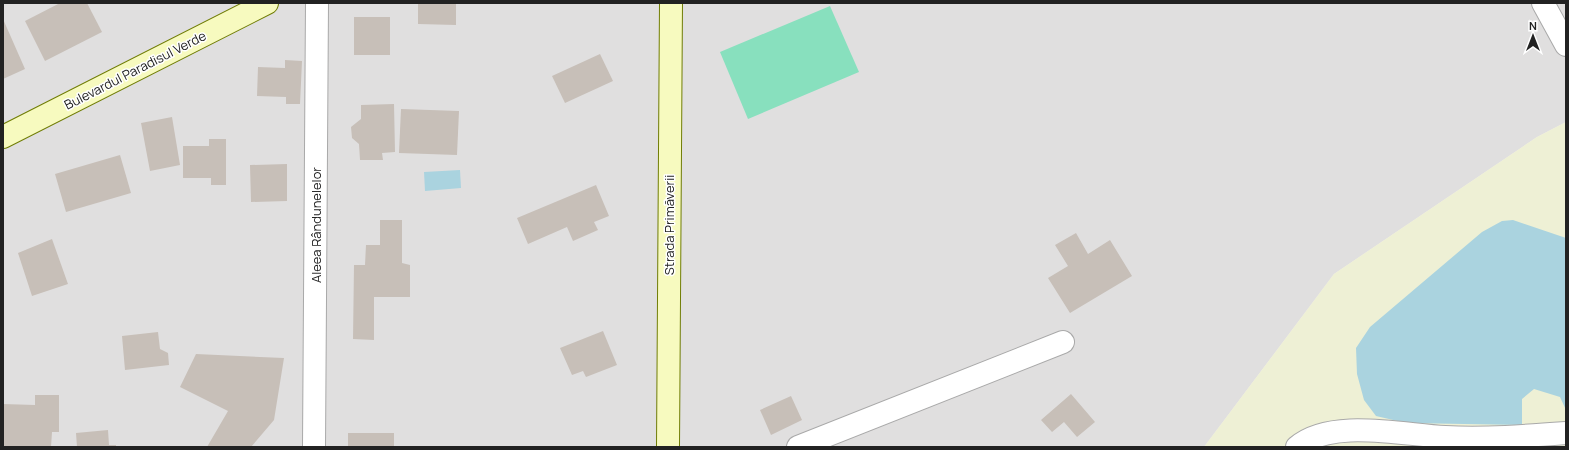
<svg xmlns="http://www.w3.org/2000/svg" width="1569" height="450" font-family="Manrope,sans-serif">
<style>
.residential{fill:#e0dfdf}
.farmland{fill:#eef0d5}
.pitch{fill:#88e0be}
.water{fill:#aad3df}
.building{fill:#c7bfb8}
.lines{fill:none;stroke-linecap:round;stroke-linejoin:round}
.street-casing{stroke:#a9a9a9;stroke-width:24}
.secondary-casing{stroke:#707d05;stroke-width:24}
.street{stroke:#fff;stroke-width:22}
.secondary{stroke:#f7fabf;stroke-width:22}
.labels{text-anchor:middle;stroke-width:3;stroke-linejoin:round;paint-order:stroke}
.street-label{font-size:13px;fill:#222;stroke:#fff}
</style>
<rect width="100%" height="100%" fill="#f2efe9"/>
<!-- residential -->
<polygon class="residential" points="3,3 1566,3 1566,122 1537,137 1334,274 1204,447 3,447"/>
<!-- farmland -->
<polygon class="farmland" points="1566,122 1566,447 1204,447 1334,274 1537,137"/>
<!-- pitch -->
<polygon class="pitch" points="830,6 859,72 748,119 720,52"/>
<!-- water -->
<g class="water">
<polygon points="460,170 461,188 425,191 424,172"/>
<polygon points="1513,220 1566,238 1566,410 1560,397 1534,389 1522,399 1522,425 1406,423 1376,416 1364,400 1357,374 1356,348 1370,327 1482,232 1502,221"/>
</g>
<!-- building -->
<g class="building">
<polygon points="60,3 87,3 102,32 45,61 25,21"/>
<polygon points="418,3 456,3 456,25 418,24"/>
<rect x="354" y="17" width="36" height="38"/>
<polygon points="3,19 25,69 3,79"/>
<polygon points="600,54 613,81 565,103 552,76"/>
<polygon points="285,60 302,61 300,104 286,104 286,97 257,96 258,67 285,68"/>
<polygon points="394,104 395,152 382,153 383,160 360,160 359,144 352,138 351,127 361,119 361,105"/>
<polygon points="401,109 459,111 457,155 399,153"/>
<polygon points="172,117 180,165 150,171 141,123"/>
<polygon points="209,139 226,139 226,185 211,185 211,178 183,178 183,146 209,146"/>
<polygon points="120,155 131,193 66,212 55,174"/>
<polygon points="287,164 287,201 251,202 250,165"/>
<polygon points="596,185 609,216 594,222 598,230 573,241 567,227 528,244 517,218"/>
<polygon points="380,220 402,220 402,263 410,265 410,297 374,297 374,340 353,339 354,265 365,265 366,245 380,245"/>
<polygon points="1076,233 1088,254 1110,240 1132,276 1070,313 1048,278 1068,266 1055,245"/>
<polygon points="52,239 68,284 32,296 18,253"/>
<polygon points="603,331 617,365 586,377 583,371 572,375 560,348"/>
<polygon points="158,332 160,349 168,353 169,365 125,370 122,336"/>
<polygon points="196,354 284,358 274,420 251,447 207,447 228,411 180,387"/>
<polygon points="1071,394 1095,422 1077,437 1064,422 1052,432 1041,420"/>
<polygon points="35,395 59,395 59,432 52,432 51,447 3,447 3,404 35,405"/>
<polygon points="791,396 802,420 771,435 760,410"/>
<polygon points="108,430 109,445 116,445 116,447 77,447 76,433"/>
<rect x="348" y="433" width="46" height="14"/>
</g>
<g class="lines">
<!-- street casing -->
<g class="street-casing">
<g id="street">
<polyline points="1543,3 1566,45"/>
<polyline points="314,447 317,3"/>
<polyline points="798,447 1063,342"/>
<path d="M 1297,447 C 1331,418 1403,435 1445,437 C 1485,439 1526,436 1566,433"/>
</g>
</g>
<!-- secondary casing -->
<g class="secondary-casing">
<g id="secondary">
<polyline points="3,137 267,3"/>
<polyline points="668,447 671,3"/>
</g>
</g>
<!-- street -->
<use href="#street" class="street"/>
<!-- secondary -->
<use href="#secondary" class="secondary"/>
</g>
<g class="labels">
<!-- street labels -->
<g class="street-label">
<text transform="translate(135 70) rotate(-27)" y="5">Bulevardul Paradisul Verde</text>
<text transform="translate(316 225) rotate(-90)" y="5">Aleea Rândunelelor</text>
<text transform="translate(669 225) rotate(-90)" y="5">Strada Primăverii</text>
</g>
</g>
<!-- border -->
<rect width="1569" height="450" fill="none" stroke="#222222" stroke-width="8"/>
<!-- north arrow -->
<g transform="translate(1533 36)" stroke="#ffffff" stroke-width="3" paint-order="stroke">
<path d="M0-3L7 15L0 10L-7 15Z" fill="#222222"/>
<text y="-6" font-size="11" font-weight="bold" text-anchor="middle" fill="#222222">N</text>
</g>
</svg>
